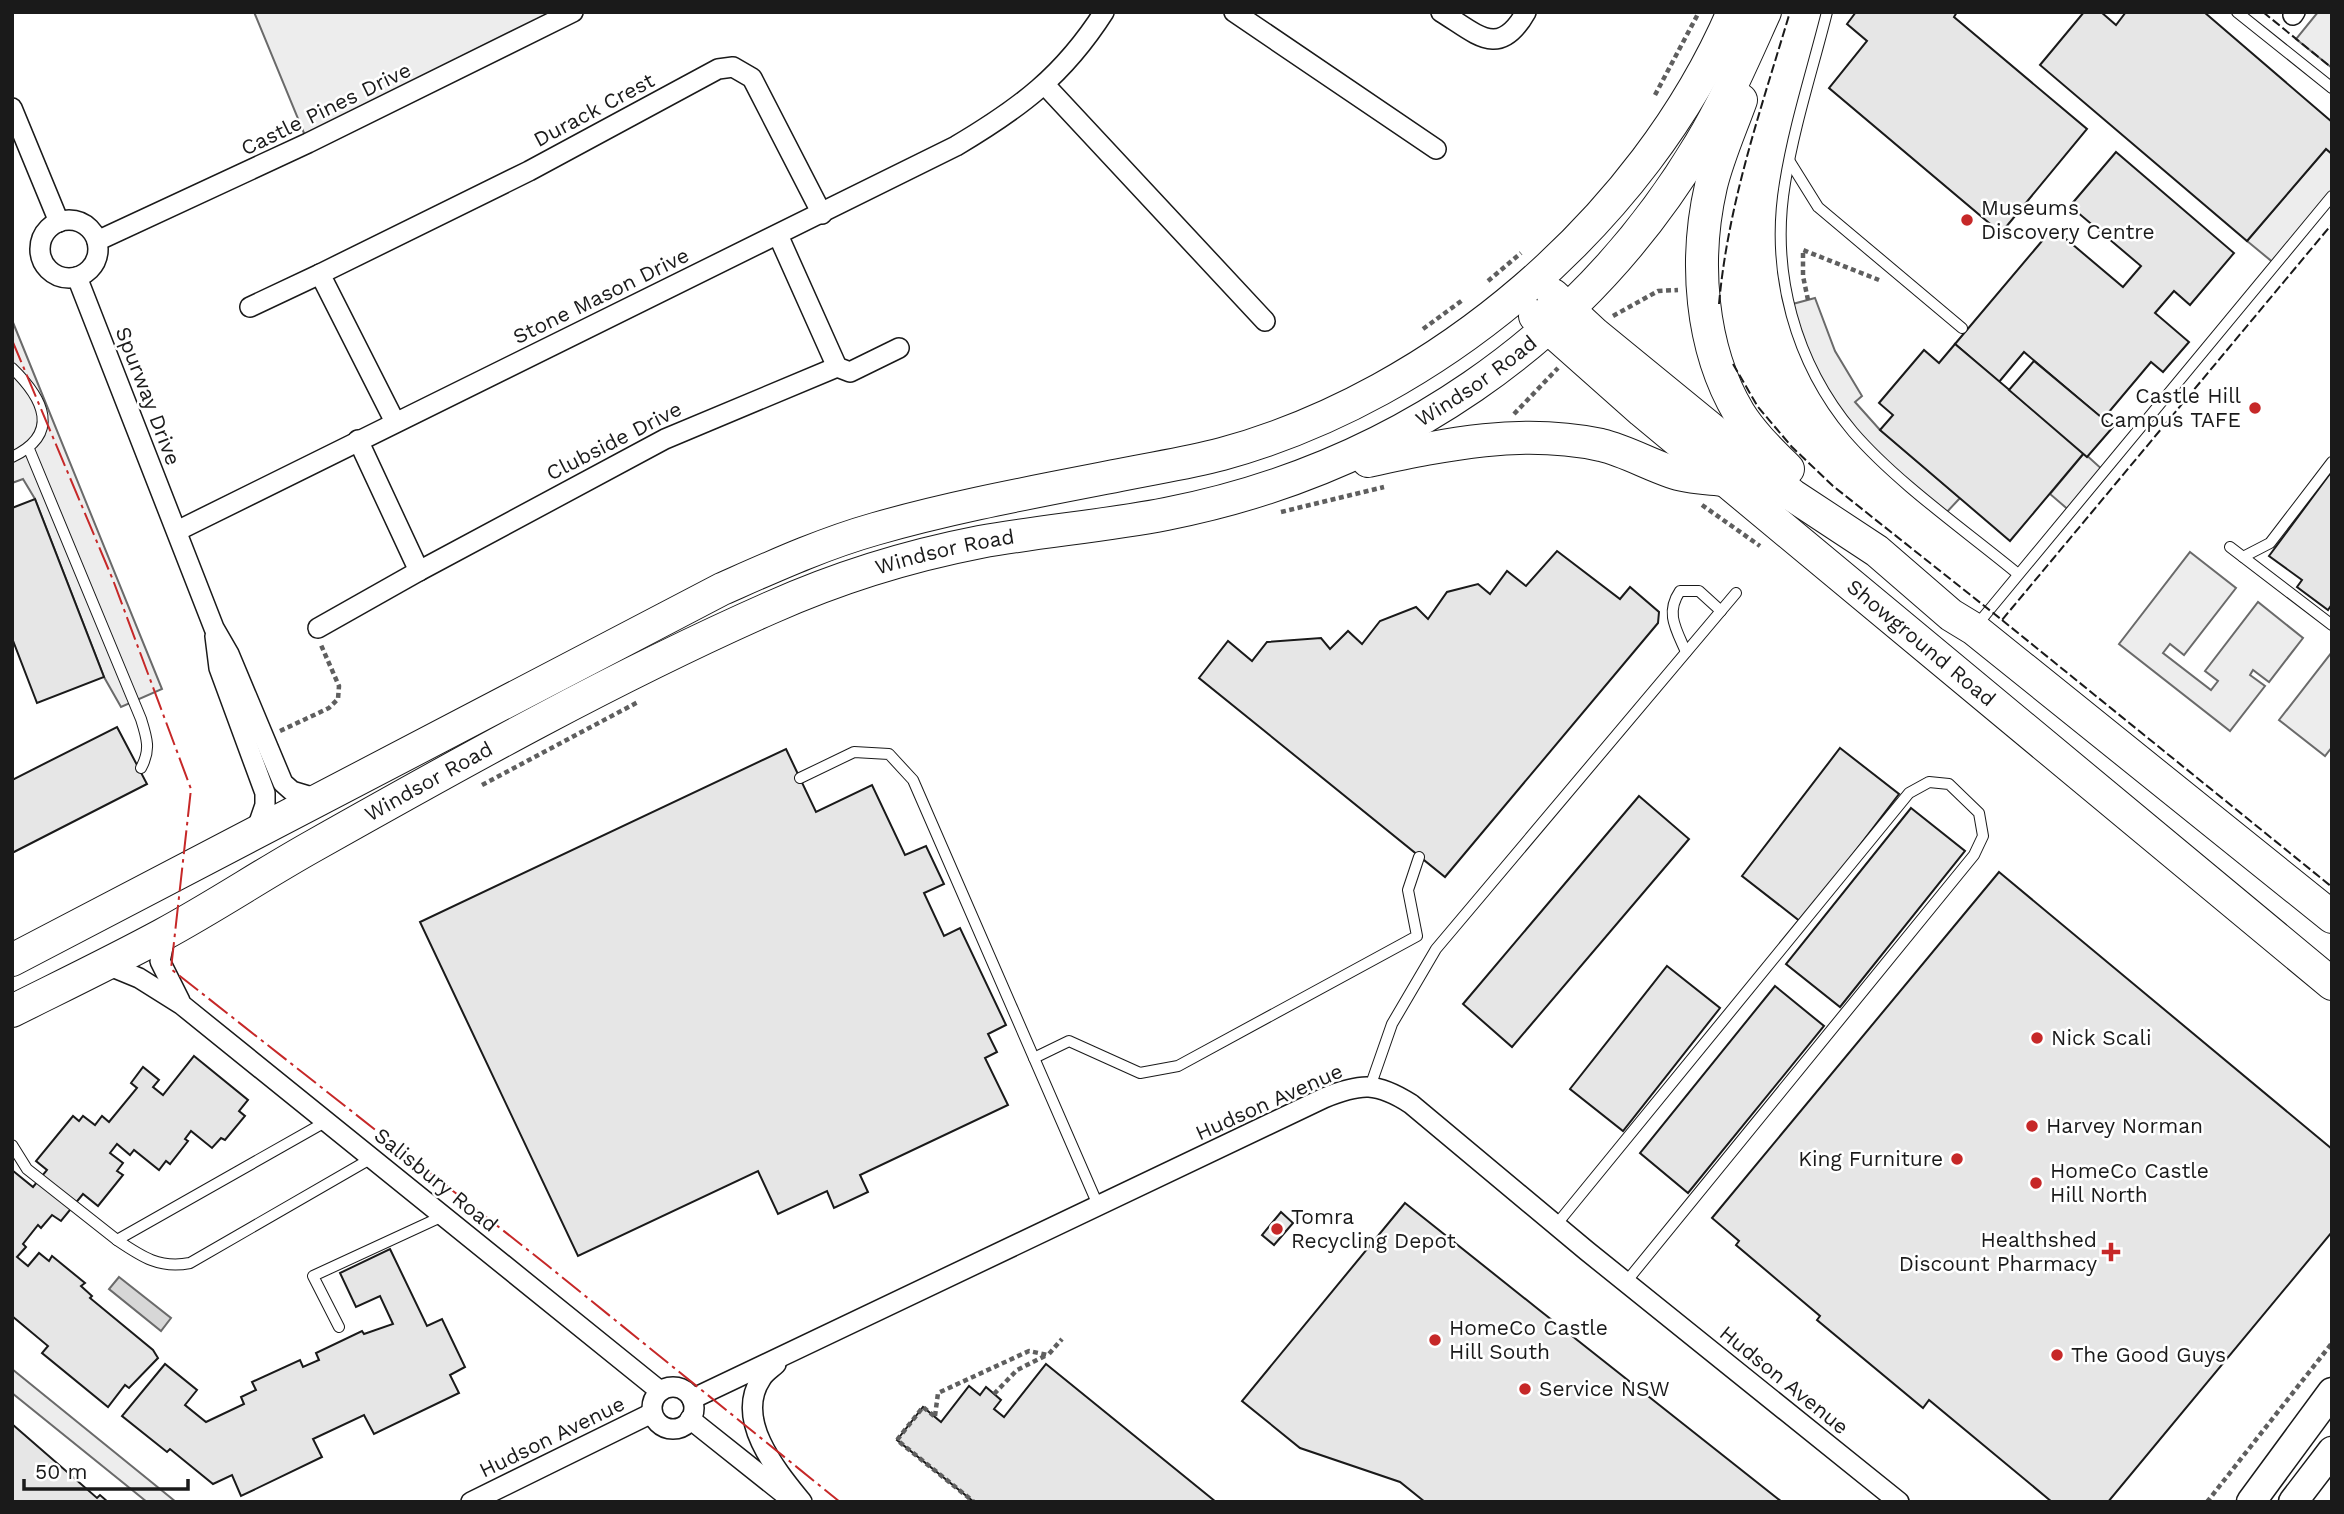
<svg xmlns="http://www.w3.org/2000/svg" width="2344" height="1514" font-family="'Work Sans',sans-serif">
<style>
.built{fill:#ededed;stroke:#6a6a6a;stroke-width:2}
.water{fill:#d7d7d7;stroke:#6a6a6a;stroke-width:2}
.building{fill:#e6e6e6;stroke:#1a1a1a;stroke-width:2}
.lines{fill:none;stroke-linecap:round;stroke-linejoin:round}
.service-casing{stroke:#1a1a1a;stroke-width:12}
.minor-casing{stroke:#1a1a1a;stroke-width:22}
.secondary-casing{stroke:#1a1a1a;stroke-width:31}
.primary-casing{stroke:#1a1a1a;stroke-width:34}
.path{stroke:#5f5f5f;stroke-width:4.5;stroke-dasharray:5 3.5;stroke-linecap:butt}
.service{stroke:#fff;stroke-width:10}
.minor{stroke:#fff;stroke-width:19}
.secondary{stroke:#fff;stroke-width:28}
.primary{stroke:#fff;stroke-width:32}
.fence{stroke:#1a1a1a;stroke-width:2;stroke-dasharray:9 3.5;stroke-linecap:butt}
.power{stroke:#c62828;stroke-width:2;stroke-dasharray:24 5 3.5 5;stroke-linecap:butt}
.poi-dot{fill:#c62828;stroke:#fff;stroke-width:2.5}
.labels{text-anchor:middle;stroke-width:5;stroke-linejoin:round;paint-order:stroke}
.street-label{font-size:21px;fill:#1a1a1a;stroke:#fff}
.poi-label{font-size:21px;fill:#1a1a1a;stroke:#fff;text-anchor:start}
</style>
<rect width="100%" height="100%" fill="#fff"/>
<!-- built -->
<g class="built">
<polygon points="254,12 545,12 548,25 308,143"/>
<polygon points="2318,12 2332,12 2332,68 2296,39"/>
<polygon points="2326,149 2332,154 2332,196 2275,264 2247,241"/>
<polygon points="1815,298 1835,351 1862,396 1855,402 1880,430 1960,498 1945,514 1872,451 1823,387 1789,305"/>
<polygon points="12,320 162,689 121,707 104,677 35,499 23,479 12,483"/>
<polygon points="2084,453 2104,471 2071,512 2050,494"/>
<polygon points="2190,552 2236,588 2184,655 2170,644 2163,653 2211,690 2218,681 2205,671 2258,602 2303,638 2269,682 2253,670 2250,675 2265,686 2230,731 2119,644"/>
<polygon points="2332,652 2332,747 2325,756 2279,720"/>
<polygon points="12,1369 176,1502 147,1502 12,1393"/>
</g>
<!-- water -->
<polygon class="water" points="119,1277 171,1318 161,1331 109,1289"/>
<!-- building -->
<g class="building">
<polygon points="1856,12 1957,12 1954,17 2087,129 2001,233 1829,88 1867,41 1847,24"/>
<polygon points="2084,12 2101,12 2116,25 2126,12 2204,12 2332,122 2332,154 2326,149 2247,241 2040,65"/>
<polygon points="2116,152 2234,253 2190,305 2174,291 2155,313 2189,342 2163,372 2151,362 2103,419 2024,352 1999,382 1955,344 2053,228 2123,287 2141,266 2070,206"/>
<polygon points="1955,344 2084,453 2010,541 1880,430 1893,415 1879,403 1924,350 1939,363"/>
<polygon points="2034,361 2113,427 2087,457 2009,390"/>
<polygon points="2332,471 2332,604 2328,610 2297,587 2302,580 2269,556"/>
<polygon points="35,499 104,677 37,703 12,638 12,508"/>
<polygon points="1557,551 1620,599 1630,587 1659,612 1658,623 1445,877 1199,678 1228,641 1252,661 1267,642 1321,638 1330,649 1348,631 1362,644 1380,621 1416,607 1428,619 1447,592 1478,584 1490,594 1507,571 1526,586"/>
<polygon points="117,727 147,784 12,853 12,780"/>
<polygon points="1840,748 1899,794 1801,922 1742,876"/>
<polygon points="786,749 816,812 872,785 905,855 926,846 944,884 924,893 944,936 960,928 1006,1025 988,1034 997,1052 985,1058 1008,1105 860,1175 868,1192 834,1208 827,1191 778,1214 758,1171 578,1256 420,922"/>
<polygon points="1639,796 1689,839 1512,1047 1463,1004"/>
<polygon points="1911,808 1965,851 1840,1007 1786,964"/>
<polygon points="1999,872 2332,1149 2332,1232 2108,1502 2052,1502 1929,1400 1923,1408 1817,1320 1820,1316 1736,1245 1739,1241 1712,1218"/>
<polygon points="1667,966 1720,1008 1623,1131 1570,1089"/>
<polygon points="1775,986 1824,1026 1688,1193 1640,1153"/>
<polygon points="194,1056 248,1100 239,1111 245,1116 225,1140 221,1138 212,1148 191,1131 185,1139 188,1141 170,1164 166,1161 159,1170 134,1150 130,1155 117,1144 110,1153 123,1163 117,1171 123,1175 98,1206 83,1194 61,1221 52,1215 41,1228 38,1225 23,1244 26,1247 17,1257 28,1266 39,1253 49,1261 52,1256 85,1283 81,1286 92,1296 90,1298 153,1350 158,1358 129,1388 125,1385 108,1407 42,1353 48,1346 12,1316 12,1170 33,1187 47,1170 36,1161 73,1116 79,1121 83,1116 95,1125 102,1116 109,1122 137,1088 131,1083 143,1067 159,1080 153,1087 163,1095"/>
<polygon points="1405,1203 1538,1309 1782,1502 1425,1502 1400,1482 1300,1448 1242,1401"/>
<polygon points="1281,1212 1293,1223 1274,1245 1262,1235"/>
<polygon points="390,1249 427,1326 442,1319 465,1367 450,1375 459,1393 374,1434 364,1415 313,1439 322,1457 241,1496 232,1475 213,1484 170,1449 167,1452 122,1416 165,1364 197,1390 185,1405 206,1422 244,1404 241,1397 256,1390 252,1382 300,1360 303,1367 319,1360 316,1353 362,1331 364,1334 393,1324 380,1296 356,1307 340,1273"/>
<polygon points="1046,1364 1216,1502 974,1502 897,1440 923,1407 941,1422 969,1386 980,1395 986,1387 1001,1400 994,1409 1004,1417"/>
<polygon points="12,1424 97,1498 100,1495 108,1502 12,1502"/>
</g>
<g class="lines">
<!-- service casing -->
<g class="service-casing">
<g id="service">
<path d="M 1827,12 C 1813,68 1794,126 1785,183 C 1770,272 1795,363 1853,432 C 1897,483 1966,531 2018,574"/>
<polyline points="2237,12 2332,88"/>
<polyline points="1790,162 1818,207 1962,328"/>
<path d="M 12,368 C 44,399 61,434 12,457"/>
<path d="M 29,449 L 141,719 C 147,738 151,750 141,768"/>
<polyline points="2230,547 2332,625"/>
<polyline points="2243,557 2270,543 2332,462"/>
<polyline points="1976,626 2332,196"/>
<path d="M 1686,652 C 1676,629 1665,613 1680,591 L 1699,591 L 1721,611"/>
<polyline points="800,778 854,752 889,754 913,780 1098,1205"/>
<polyline points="1034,1058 1069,1041 1140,1073 1178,1066 1417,936 1408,890 1419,857"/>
<polyline points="1370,1087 1392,1024 1436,949 1736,593"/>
<path d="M 327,1121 L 117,1240 C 142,1257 160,1269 190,1263 L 372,1158"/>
<polyline points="12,1145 27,1169 117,1240"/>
<polyline points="1556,1225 1909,793 1929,782 1949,784 1979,813 1983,836 1974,855 1626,1282"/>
<polyline points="339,1327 313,1276 443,1216"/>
</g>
</g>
<!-- minor casing -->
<g class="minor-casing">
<g id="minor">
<polyline points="1234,12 1436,149"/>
<path d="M 1441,12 C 1477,34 1499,60 1526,12"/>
<polyline points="2293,15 2295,12"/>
<polyline points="1045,85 1265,321"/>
<polyline points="12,108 59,222"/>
<circle cx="69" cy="249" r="29"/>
<polyline points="778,235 837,367 850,372 899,348"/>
<polyline points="97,241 308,143 573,12"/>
<polyline points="77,277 214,628 229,654 283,783 292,791 322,800"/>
<polyline points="250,307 320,274"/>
<polyline points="395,422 320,274 529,171 718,69 733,67 752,78 822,214"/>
<polyline points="358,440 419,571 665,439 837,367"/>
<path d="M 177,531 L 956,146 C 1020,108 1063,76 1104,12"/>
<polyline points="318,628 419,571"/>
<polyline points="215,636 219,668 265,793 265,805 255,834"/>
<polyline points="166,933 160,961 180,1001"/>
<polyline points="105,964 139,978 182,1005 660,1391"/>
<path d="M 776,1364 C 772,1368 764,1373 761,1379 C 734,1420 777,1471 802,1502"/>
<circle cx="673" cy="1408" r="21"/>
<path d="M 692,1399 L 1324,1098 C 1361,1083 1377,1082 1411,1104 L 1587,1251 L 1899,1502"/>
<polyline points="690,1419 788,1497"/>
<polyline points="471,1502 652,1413"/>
</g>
</g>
<!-- secondary casing -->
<g class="secondary-casing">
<g id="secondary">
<polyline points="2251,1502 2332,1392"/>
<polyline points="2293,1502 2332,1451"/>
</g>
</g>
<!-- primary casing -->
<g class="primary-casing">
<g id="primary">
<path d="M 1741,100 C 1731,128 1718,157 1711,186 C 1694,260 1700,347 1739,413 C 1752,434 1771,452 1788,469"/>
<polyline points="1553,295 1595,334 1792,495 1877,551 1951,615 1974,629 2332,917"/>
<path id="s1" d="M 1535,316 L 1642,411 L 2332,984"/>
<path d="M 1368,461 C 1447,444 1521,428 1601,445 C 1626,451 1648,464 1672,472 C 1688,478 1708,478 1725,480"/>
<path d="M 12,960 L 722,589 C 772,567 822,544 875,529 C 955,506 1039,491 1120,475 C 1154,468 1188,463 1222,454 C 1438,395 1644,219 1733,12"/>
<path id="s2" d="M 12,1011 C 62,986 112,962 162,935 C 214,907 263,874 315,845 C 464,761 614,677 770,608 C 837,578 908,556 980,542 C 1041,531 1104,526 1166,514 C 1390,470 1582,341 1700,144 C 1725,103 1745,56 1765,12"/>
</g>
</g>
<!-- path -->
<g class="path">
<polyline points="1655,95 1699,12"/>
<polyline points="1488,281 1521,253"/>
<polyline points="1808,300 1803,276 1803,250 1879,280"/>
<polyline points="1613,316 1658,291 1678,290"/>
<polyline points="1423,329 1464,299"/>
<polyline points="1514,414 1558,368"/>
<polyline points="1702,505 1760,546"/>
<polyline points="1281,512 1384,487"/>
<polyline points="280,731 329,708 338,699 339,686 321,645"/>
<polyline points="482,785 638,702"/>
<polyline points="994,1394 1017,1370 1047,1355"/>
<polyline points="934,1416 923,1407 897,1440 974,1502"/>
<polyline points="935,1416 938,1393 1029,1351 1048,1355 1062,1339"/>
<polyline points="2207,1502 2332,1343"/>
</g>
<!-- service -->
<use href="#service" class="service"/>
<!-- minor -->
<use href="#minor" class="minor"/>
<!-- secondary -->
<use href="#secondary" class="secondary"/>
<!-- primary -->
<use href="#primary" class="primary"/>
<!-- fence -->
<g class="fence">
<polyline points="2263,12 2332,68"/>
<path d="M 1719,304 C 1728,203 1761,109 1790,12"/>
<polyline points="1733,364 1758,407 1792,447 1833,486 2002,620 2332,224"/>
<polyline points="2002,620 2332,887"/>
</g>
<!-- power -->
<polyline class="power" points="12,340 113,580 191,789 171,969 547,1265 840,1502"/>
</g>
<!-- markers -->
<g class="poi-dot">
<circle cx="1967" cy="220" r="7"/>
<circle cx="2255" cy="408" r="7"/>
<circle cx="2037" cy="1038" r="7"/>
<circle cx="2032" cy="1126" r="7"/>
<circle cx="1957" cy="1159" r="7"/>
<circle cx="2036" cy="1183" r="7"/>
<circle cx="1277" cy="1229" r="7"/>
<path d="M2107.5 1241.5h7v7h7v7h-7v7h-7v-7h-7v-7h7z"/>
<circle cx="1435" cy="1340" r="7"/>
<circle cx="2057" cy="1355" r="7"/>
<circle cx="1525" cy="1389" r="7"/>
</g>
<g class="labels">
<!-- street labels -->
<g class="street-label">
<text transform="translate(326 109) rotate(-26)" y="7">Castle Pines Drive</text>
<text transform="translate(594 110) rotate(-28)" y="7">Durack Crest</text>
<text transform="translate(601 296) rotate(-26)" y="7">Stone Mason Drive</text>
<text dy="7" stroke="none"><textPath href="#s2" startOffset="1608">Windsor Road</textPath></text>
<text transform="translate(148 396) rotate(69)" y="7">Spurway Drive</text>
<text transform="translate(614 441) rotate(-27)" y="7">Clubside Drive</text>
<text dy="7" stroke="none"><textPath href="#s2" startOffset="1043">Windsor Road</textPath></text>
<text dy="7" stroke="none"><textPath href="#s1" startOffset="506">Showground Road</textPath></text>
<text dy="7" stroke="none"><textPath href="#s2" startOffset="476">Windsor Road</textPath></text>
<text transform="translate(1269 1102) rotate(-24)" y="7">Hudson Avenue</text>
<text transform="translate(436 1180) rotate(39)" y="7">Salisbury Road</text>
<text transform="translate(1784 1380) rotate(39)" y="7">Hudson Avenue</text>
<text transform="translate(552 1437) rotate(-26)" y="7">Hudson Avenue</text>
</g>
<!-- poi labels -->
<g class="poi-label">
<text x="1981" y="215">Museums<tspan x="1981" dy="24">Discovery Centre</tspan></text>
<text x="2241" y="403" text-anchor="end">Castle Hill<tspan x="2241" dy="24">Campus TAFE</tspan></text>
<text x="2051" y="1045">Nick Scali</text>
<text x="2046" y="1133">Harvey Norman</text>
<text x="1943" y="1166" text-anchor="end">King Furniture</text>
<text x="2050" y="1178">HomeCo Castle<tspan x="2050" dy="24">Hill North</tspan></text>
<text x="1291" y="1224">Tomra<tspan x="1291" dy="24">Recycling Depot</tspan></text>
<text x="2097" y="1247" text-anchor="end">Healthshed<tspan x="2097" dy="24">Discount Pharmacy</tspan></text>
<text x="1449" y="1335">HomeCo Castle<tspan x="1449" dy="24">Hill South</tspan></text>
<text x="2071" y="1362">The Good Guys</text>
<text x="1539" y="1396">Service NSW</text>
</g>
</g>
<!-- border -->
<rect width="2344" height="1514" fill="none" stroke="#1a1a1a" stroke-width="28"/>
<!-- scale -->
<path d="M24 1479v10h164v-10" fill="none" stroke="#1a1a1a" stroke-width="3.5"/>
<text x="35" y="1479" font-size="21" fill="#1a1a1a" stroke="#ffffff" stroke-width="5" paint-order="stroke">50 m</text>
</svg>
